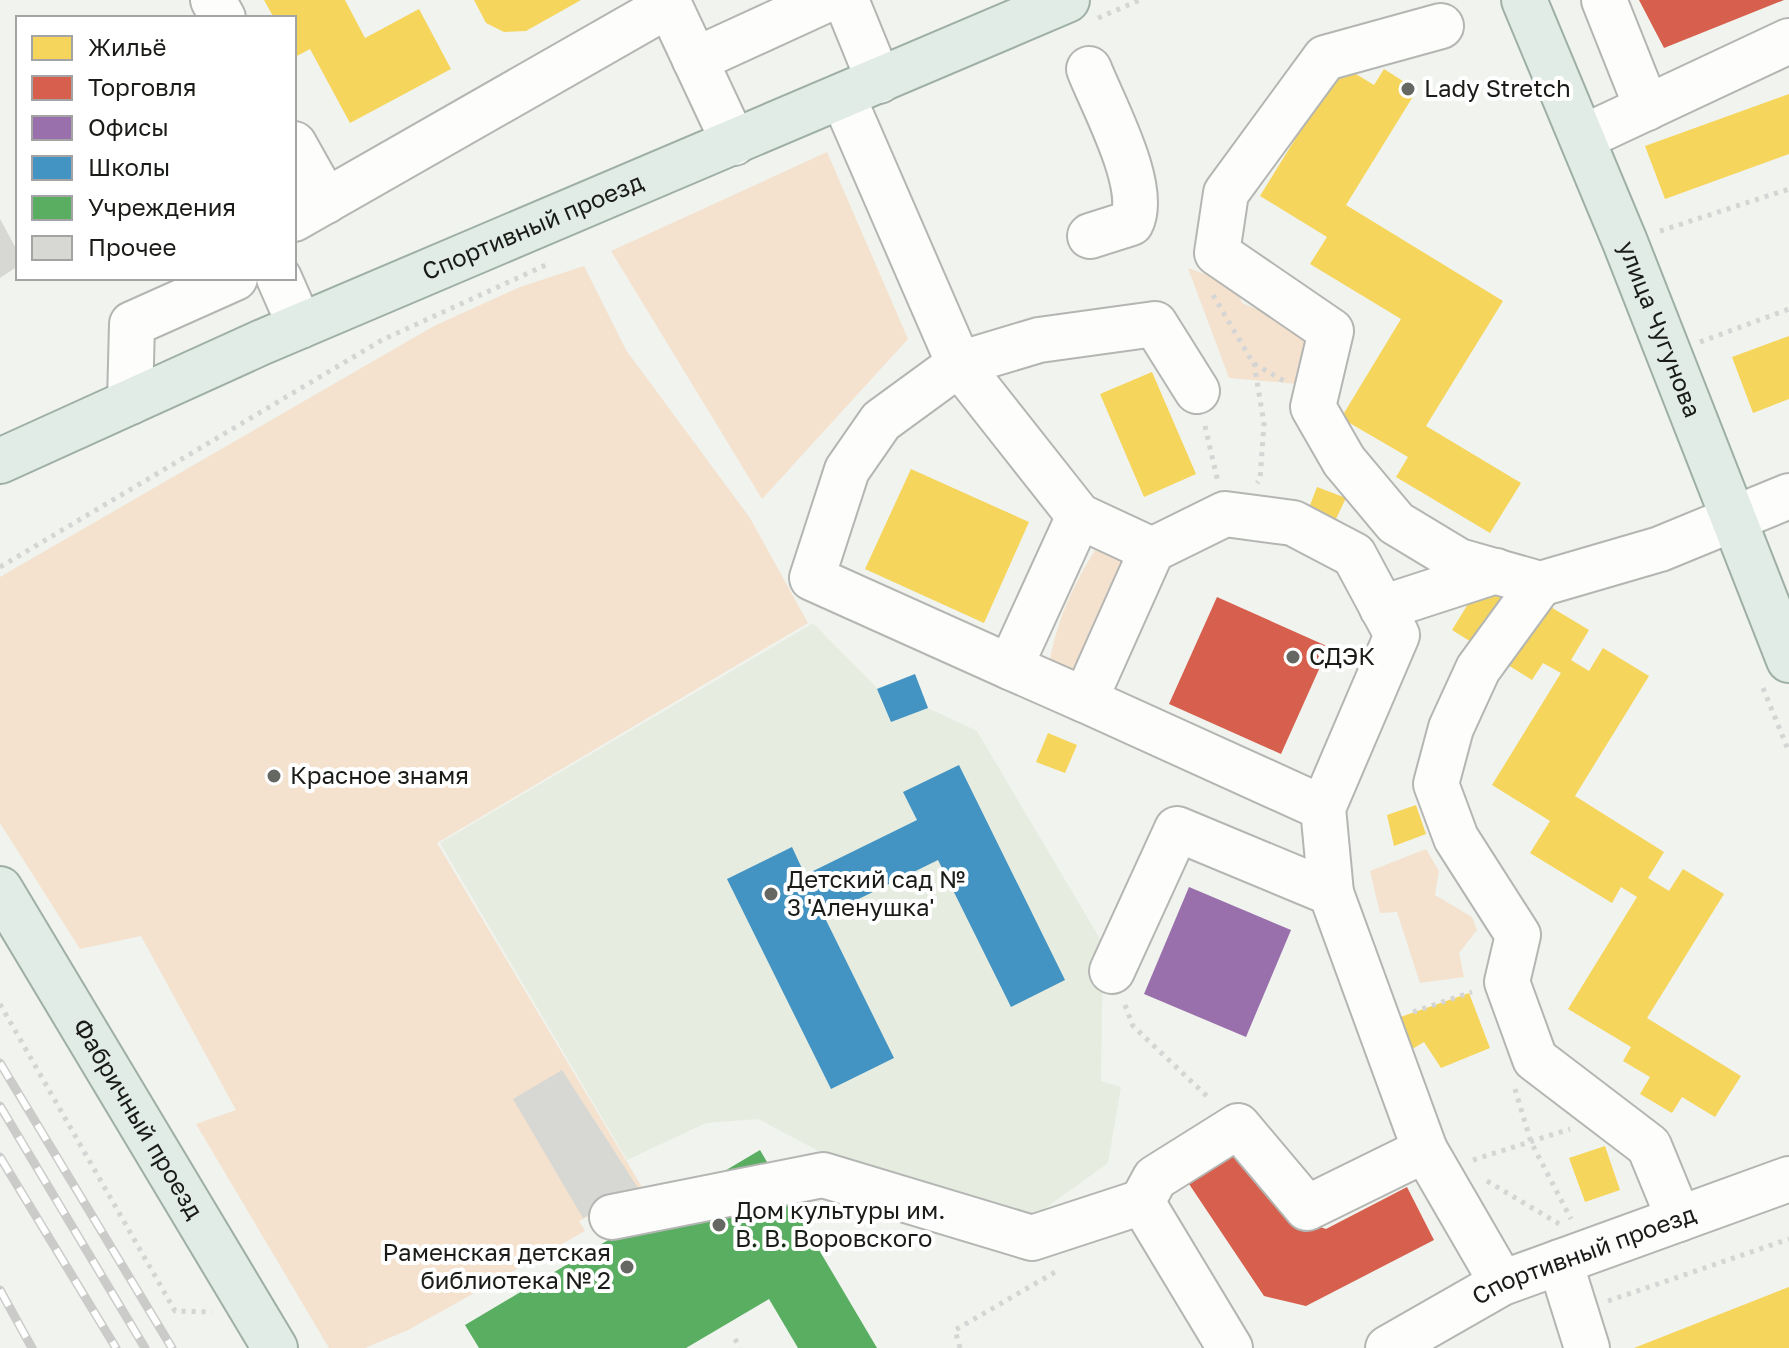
<svg xmlns="http://www.w3.org/2000/svg" width="1789" height="1348" font-family="'Golos Text',sans-serif">
<style>
.built{fill:#e6ede0}
.green{fill:#f4e2ce}
.homes{fill:#f6d55c}
.shops{fill:#d6604d}
.offices{fill:#9970ab}
.schools{fill:#4393c3}
.public{fill:#5aae61}
.building{fill:#d7d8d4}
.lines{fill:none;stroke-linecap:round;stroke-linejoin:round}
.minor-casing{stroke:#b4b6b3;stroke-width:48}
.major-casing{stroke:#9eafa6;stroke-width:48}
.path{stroke:#d4d5d4;stroke-width:5;stroke-dasharray:4 6;stroke-linecap:butt}
.minor{stroke:#fdfdfc;stroke-width:44}
.major{stroke:#e2ece7;stroke-width:44}
.rail-casing{stroke:#cbccca;stroke-width:9}
.rail{stroke:#fff;stroke-width:6;stroke-dasharray:18;stroke-linecap:butt}
.poi-dot{fill:#656763;stroke:#fff;stroke-width:3}
.labels{text-anchor:middle;stroke-width:8;stroke-linejoin:round;paint-order:stroke}
.poi-label{font-size:24px;fill:#1a1c18;stroke:#fff;text-anchor:start}
.street-label{font-size:24px;fill:#1a1c18;stroke:#fff}
</style>
<rect width="100%" height="100%" fill="#f0f3ee"/>
<!-- built -->
<polygon class="built" points="813,623 877,688 915,674 928,708 977,731 1103,944 1101,1081 1121,1087 1108,1163 1025,1223 841,1163 758,1119 706,1123 627,1160 440,843"/>
<!-- green -->
<g class="green">
<polygon points="827,152 908,339 762,499 611,251"/>
<polygon points="584,266 626,350 750,518 808,623 437,843 643,1189 579,1221 585,1231 408,1330 365,1348 329,1348 196,1124 236,1110 141,936 80,949 0,823 0,577 434,326 520,287"/>
<polygon points="1188,268 1235,285 1242,303 1289,322 1315,351 1297,384 1229,378"/>
<path d="M 1099,544 L 1120,546 L 1122,574 L 1068,683 L 1048,674 C 1053,627 1073,584 1099,544 Z"/>
<polygon points="1426,849 1439,871 1435,895 1472,917 1477,930 1459,953 1464,977 1420,983 1397,912 1380,913 1370,871"/>
</g>
<!-- homes -->
<g class="homes">
<polygon points="264,0 345,0 365,38 419,9 451,69 350,123 310,49 295,57 294,55 294,18 274,18"/>
<polygon points="474,0 581,0 526,31 504,32 486,23"/>
<polygon points="1341,65 1374,85 1384,69 1417,90 1346,205 1503,301 1426,426 1521,483 1490,533 1396,477 1408,457 1341,418 1401,319 1310,264 1327,237 1260,196"/>
<polygon points="1789,94 1789,154 1665,199 1645,146"/>
<polygon points="1789,336 1789,399 1753,413 1732,357"/>
<polygon points="1152,372 1196,474 1144,497 1100,394"/>
<polygon points="911,469 1029,522 984,623 865,569"/>
<polygon points="1317,487 1346,498 1333,525 1307,513"/>
<polygon points="1489,570 1589,630 1571,660 1589,671 1603,648 1649,676 1575,796 1664,852 1648,878 1669,891 1683,869 1724,894 1647,1018 1741,1076 1715,1117 1682,1097 1672,1113 1640,1094 1650,1077 1623,1061 1631,1047 1568,1009 1637,897 1621,887 1612,903 1530,853 1550,821 1492,785 1561,673 1543,663 1532,680 1452,630"/>
<polygon points="1048,733 1077,745 1065,773 1036,762"/>
<polygon points="1416,805 1426,834 1394,846 1387,815"/>
<polygon points="1469,993 1490,1048 1441,1068 1424,1042 1402,1055 1392,1020"/>
<polygon points="1605,1146 1620,1190 1585,1202 1569,1158"/>
<polygon points="1789,1287 1789,1348 1634,1348"/>
</g>
<!-- shops -->
<g class="shops">
<polygon points="1639,0 1784,0 1664,48"/>
<polygon points="1217,597 1329,647 1281,754 1169,704"/>
<polygon points="1236,1144 1285,1214 1326,1229 1407,1187 1434,1240 1306,1306 1264,1296 1183,1175"/>
</g>
<!-- offices -->
<polygon class="offices" points="1189,887 1291,930 1246,1037 1144,994"/>
<!-- schools -->
<g class="schools">
<polygon points="915,674 928,708 891,722 877,689"/>
<polygon points="959,765 1065,980 1011,1007 938,860 824,916 894,1058 831,1089 727,879 792,847 805,875 917,820 903,792"/>
</g>
<!-- public -->
<polygon class="public" points="760,1150 877,1348 798,1348 769,1299 686,1348 479,1348 465,1325"/>
<!-- building -->
<g class="building">
<polygon points="0,219 18,252 18,266 0,278"/>
<polygon points="562,1070 638,1188 583,1218 513,1099"/>
</g>
<g class="lines">
<!-- minor casing -->
<g class="minor-casing">
<g id="minor">
<polyline points="213,0 223,18"/>
<polyline points="667,0 734,143"/>
<polyline points="846,0 879,81"/>
<polyline points="1604,0 1647,108"/>
<polyline points="1441,26 1325,58 1226,193 1217,253 1331,331 1313,407 1344,461 1396,523 1459,561 1540,584 1660,549 1789,496"/>
<polyline points="695,60 826,0"/>
<path d="M 1089,69 C 1103,105 1149,188 1131,223 L 1090,236"/>
<polyline points="843,97 959,364 1039,340 1155,324 1197,391"/>
<polyline points="1582,138 1789,41"/>
<polyline points="294,144 326,201"/>
<polyline points="294,219 669,5"/>
<polyline points="279,278 300,326"/>
<polyline points="130,402 132,324 235,278"/>
<polyline points="1540,584 1478,669 1451,728 1436,784 1456,838 1518,935 1507,982 1535,1059 1649,1146 1679,1219"/>
<polyline points="1382,608 1496,571"/>
<polyline points="1010,667 812,578 847,470 881,421 959,364 1079,516"/>
<polyline points="1085,700 1010,667 1079,516 1152,550"/>
<polyline points="1323,808 1085,700 1152,550 1225,514 1293,523 1354,555 1397,635 1323,808 1331,893"/>
<polyline points="1112,971 1177,829 1331,893 1425,1150"/>
<polyline points="1142,1202 1155,1178 1238,1126 1307,1208 1425,1150 1502,1283"/>
<polyline points="612,1217 823,1175 1032,1238 1142,1202 1230,1348"/>
<polyline points="1560,1262 1587,1348"/>
<path id="s1" d="M 1388,1348 L 1502,1283 L 1789,1179"/>
</g>
</g>
<!-- major casing -->
<g class="major-casing">
<g id="major">
<path id="s2" d="M 1524,0 L 1625,242 L 1789,660"/>
<path id="s3" d="M 0,461 L 260,343 L 1067,0"/>
<path id="s4" d="M 0,889 L 275,1348"/>
</g>
</g>
<!-- path -->
<g class="path">
<polyline points="1098,18 1140,0"/>
<polyline points="1660,231 1789,189"/>
<polyline points="1213,295 1253,363 1284,381"/>
<polyline points="1700,342 1789,309"/>
<polyline points="1254,363 1264,424 1260,479 1257,483"/>
<polyline points="1205,426 1218,482"/>
<polyline points="0,567 382,340 548,264"/>
<polyline points="1763,688 1789,752"/>
<polyline points="0,1004 175,1311 212,1312"/>
<polyline points="1125,1005 1133,1026 1211,1100"/>
<polyline points="1413,1012 1472,992"/>
<polyline points="1515,1089 1531,1142 1571,1219"/>
<polyline points="1473,1160 1570,1129"/>
<polyline points="1487,1181 1561,1225"/>
<polyline points="1608,1301 1789,1239"/>
<polyline points="735,1339 740,1348"/>
<polyline points="960,1348 955,1330 1057,1271"/>
</g>
<!-- minor -->
<use href="#minor" class="minor"/>
<!-- major -->
<use href="#major" class="major"/>
<!-- rail casing -->
<g class="rail-casing">
<g id="rail">
<polyline points="0,1063 172,1348"/>
<polyline points="0,1106 145,1348"/>
<polyline points="0,1157 116,1348"/>
<polyline points="0,1290 32,1348"/>
</g>
</g>
<!-- rail -->
<use href="#rail" class="rail"/>
</g>
<!-- markers -->
<g class="poi-dot">
<circle cx="1408" cy="89" r="8"/>
<circle cx="1293" cy="657" r="8"/>
<circle cx="274" cy="776" r="8"/>
<circle cx="771" cy="894" r="8"/>
<circle cx="719" cy="1225" r="8"/>
<circle cx="627" cy="1267" r="8"/>
</g>
<g class="labels">
<!-- poi labels -->
<g class="poi-label">
<text x="1424" y="97">Lady Stretch</text>
<text x="1309" y="665">СДЭК</text>
<text x="290" y="784">Красное знамя</text>
<text x="787" y="888">Детский сад №<tspan x="787" dy="28">3 'Аленушка'</tspan></text>
<text x="735" y="1219">Дом культуры им.<tspan x="735" dy="28">В. В. Воровского</tspan></text>
<text x="611" y="1261" text-anchor="end">Раменская детская<tspan x="611" dy="28">библиотека № 2</tspan></text>
</g>
<!-- street labels -->
<g class="street-label">
<text dy="8" stroke="none"><textPath href="#s3" startOffset="582">Спортивный проезд</textPath></text>
<text dy="8" stroke="none"><textPath href="#s2" startOffset="356">улица Чугунова</textPath></text>
<text dy="8" stroke="none"><textPath href="#s4" startOffset="268">Фабричный проезд</textPath></text>
<text dy="8" stroke="none"><textPath href="#s1" startOffset="218">Спортивный проезд</textPath></text>
</g>
</g>
<!-- legend -->
<rect x="16" y="16" width="280" height="264" fill="#ffffff" stroke="#a3a4a3" stroke-width="2"/>
<rect x="32" y="36" width="40" height="24" fill="#f6d55c" stroke="#a3a4a3" stroke-width="2"/>
<text x="88" y="56" font-size="24" fill="#1a1c18">Жильё</text>
<rect x="32" y="76" width="40" height="24" fill="#d6604d" stroke="#a3a4a3" stroke-width="2"/>
<text x="88" y="96" font-size="24" fill="#1a1c18">Торговля</text>
<rect x="32" y="116" width="40" height="24" fill="#9970ab" stroke="#a3a4a3" stroke-width="2"/>
<text x="88" y="136" font-size="24" fill="#1a1c18">Офисы</text>
<rect x="32" y="156" width="40" height="24" fill="#4393c3" stroke="#a3a4a3" stroke-width="2"/>
<text x="88" y="176" font-size="24" fill="#1a1c18">Школы</text>
<rect x="32" y="196" width="40" height="24" fill="#5aae61" stroke="#a3a4a3" stroke-width="2"/>
<text x="88" y="216" font-size="24" fill="#1a1c18">Учреждения</text>
<rect x="32" y="236" width="40" height="24" fill="#d7d8d4" stroke="#a3a4a3" stroke-width="2"/>
<text x="88" y="256" font-size="24" fill="#1a1c18">Прочее</text>
</svg>
